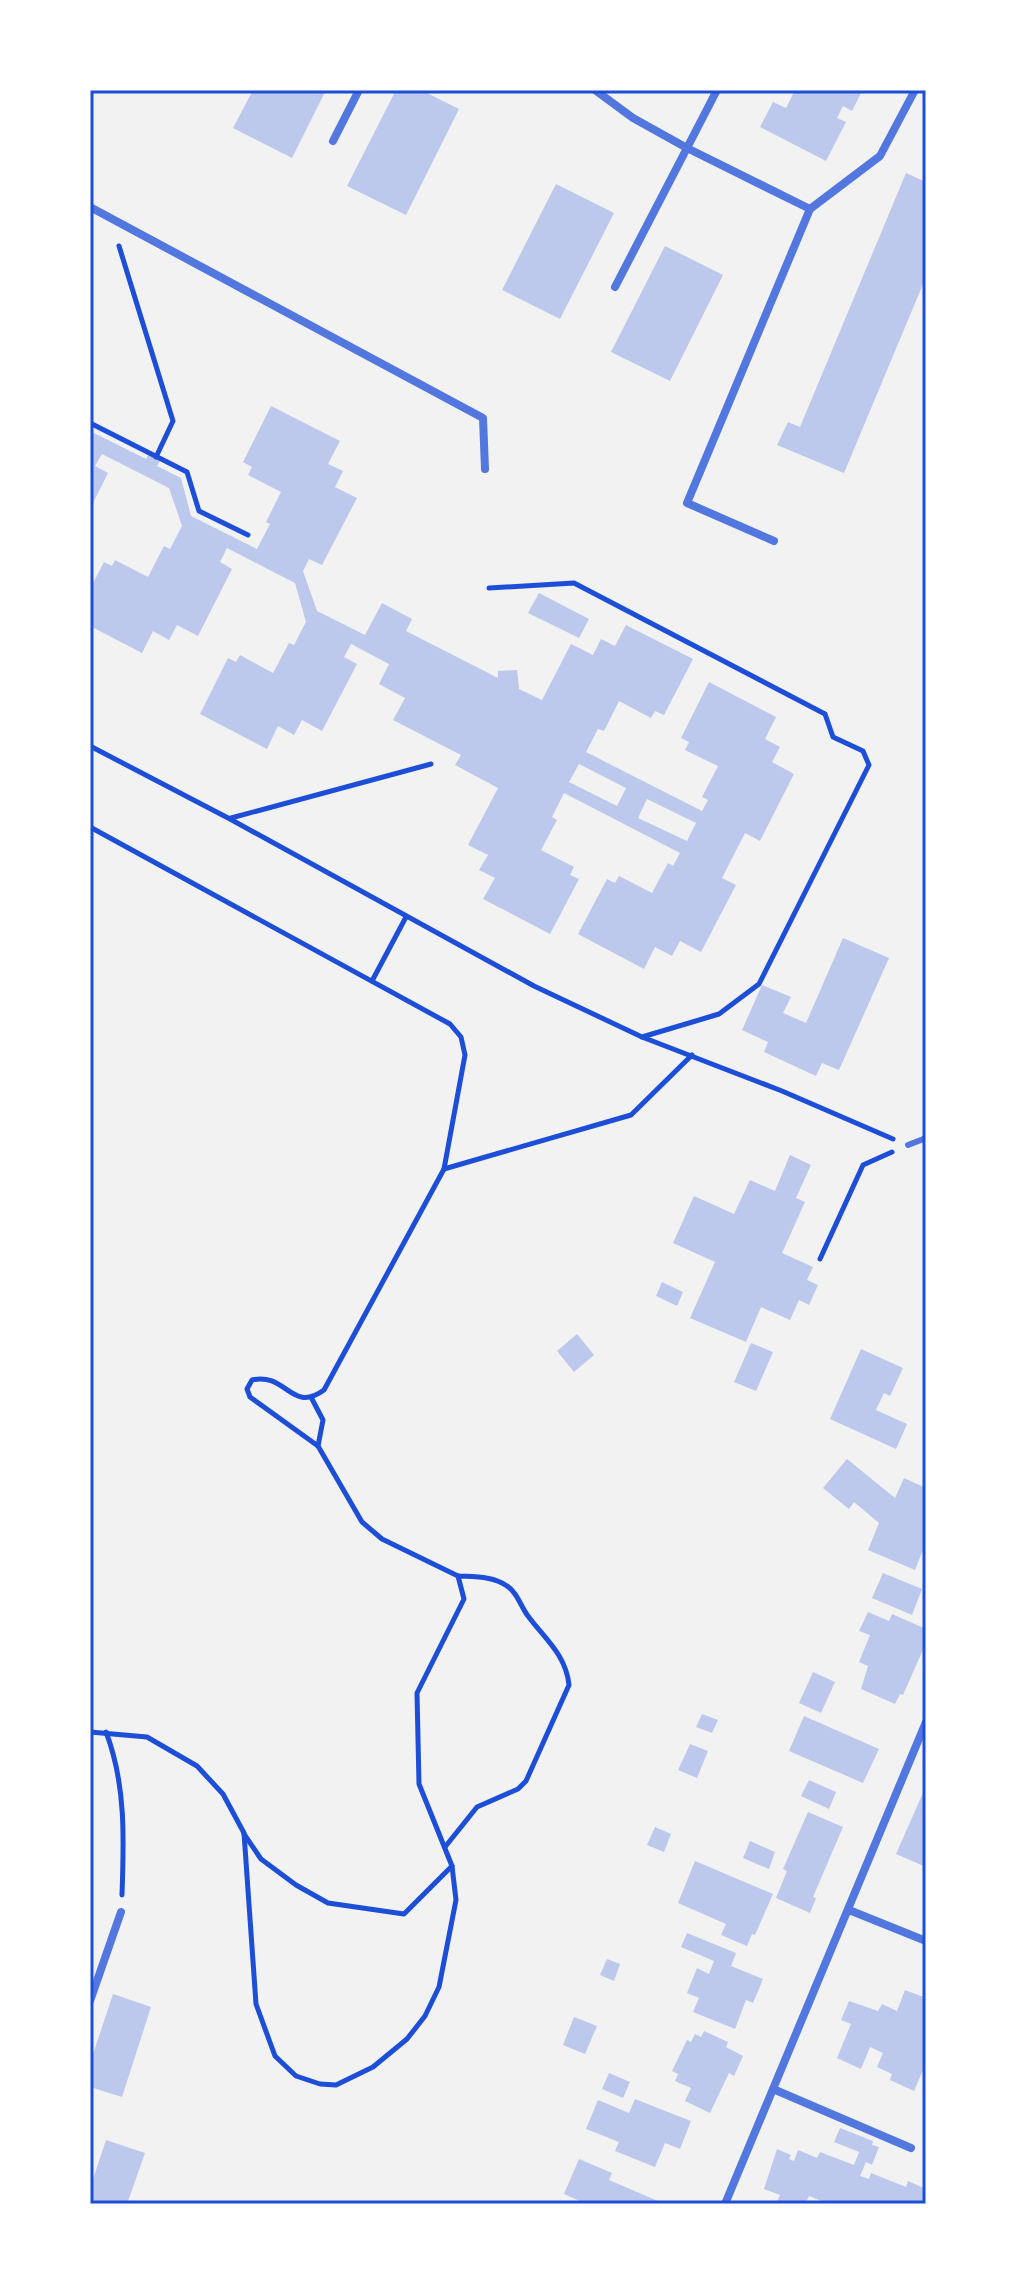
<svg xmlns="http://www.w3.org/2000/svg" width="1016" height="2294" font-family="Arial,sans-serif">
<style>
.building{fill:#bdc9ec;fill-rule:evenodd}
.lines{fill:none;stroke-linecap:round;stroke-linejoin:round}
.path{stroke:#1d4ed8;stroke-width:5}
.service{stroke:#5277de;stroke-width:6}
.minor{stroke:#5277de;stroke-width:8}
.neatline{fill:none;stroke:#1d4ed8;stroke-width:3}
</style>
<rect width="100%" height="100%" fill="#f2f2f2"/>
<!-- building -->
<g class="building">
<polygon points="253,90 326,90 292,158 233,128"/>
<polygon points="396,90 421,90 459,109 406,215 347,186"/>
<polygon points="795,90 856,90 861,93 852,111 843,106 837,118 846,122 826,161 760,127 773,102 786,108"/>
<polygon points="906,173 926,182 926,277 844,473 777,445 788,422 800,427"/>
<polygon points="556,184 614,213 560,319 502,290"/>
<polygon points="665,246 723,275 670,381 611,352"/>
<path d="M 271,406 L 340,441 L 328,464 L 343,471 L 335,487 L 357,498 L 322,565 L 309,559 L 303,571 L 317,611 L 365,635 L 382,603 L 412,619 L 406,631 L 498,678 L 498,671 L 517,670 L 519,689 L 542,700 L 571,644 L 593,655 L 601,639 L 615,646 L 626,625 L 693,659 L 664,715 L 655,711 L 651,718 L 619,701 L 604,731 L 598,729 L 586,752 L 702,811 L 708,800 L 702,797 L 718,766 L 685,750 L 689,742 L 681,738 L 709,682 L 776,717 L 765,739 L 780,747 L 772,762 L 794,774 L 760,841 L 745,833 L 722,878 L 736,885 L 701,952 L 680,941 L 672,956 L 655,947 L 644,969 L 578,934 L 607,879 L 615,883 L 619,876 L 652,893 L 668,863 L 673,866 L 680,853 L 564,793 L 552,817 L 557,820 L 541,850 L 574,867 L 570,875 L 579,879 L 550,934 L 483,899 L 495,878 L 479,870 L 488,855 L 468,845 L 498,788 L 455,765 L 461,755 L 393,720 L 405,698 L 379,684 L 389,664 L 351,644 L 344,657 L 357,664 L 322,731 L 302,720 L 294,735 L 278,726 L 267,749 L 200,714 L 228,658 L 236,662 L 240,655 L 273,673 L 289,643 L 294,645 L 306,622 L 295,583 L 227,548 L 220,562 L 232,569 L 198,636 L 177,625 L 169,640 L 153,631 L 142,653 L 90,626 L 90,589 L 104,562 L 112,566 L 115,560 L 148,577 L 164,546 L 170,549 L 182,526 L 169,488 L 102,454 L 95,466 L 108,473 L 90,509 L 90,431 L 146,459 L 148,455 L 160,461 L 157,466 L 181,478 L 191,516 L 257,549 L 270,524 L 266,522 L 281,492 L 248,475 L 252,467 L 243,462 ZM 579,764 L 626,788 L 617,806 L 569,782 ZM 647,799 L 696,823 L 687,841 L 638,818 Z"/>
<polygon points="539,593 589,619 579,638 528,613"/>
<polygon points="843,938 889,958 839,1070 822,1063 816,1076 764,1052 768,1042 742,1030 762,985 791,997 783,1013 806,1023"/>
<polygon points="790,1155 811,1165 796,1198 805,1202 782,1253 813,1267 807,1280 818,1285 809,1305 799,1300 790,1320 761,1307 746,1342 690,1318 715,1262 673,1243 694,1196 734,1214 750,1180 775,1191"/>
<polygon points="662,1282 683,1292 677,1306 656,1296"/>
<polygon points="577,1334 594,1355 574,1372 557,1351"/>
<polygon points="751,1343 773,1352 756,1391 734,1382"/>
<polygon points="861,1349 903,1368 890,1396 884,1393 876,1410 907,1424 896,1449 830,1419"/>
<polygon points="847,1459 895,1498 904,1478 926,1488 926,1551 923,1550 915,1570 868,1550 879,1523 854,1502 849,1509 823,1488"/>
<polygon points="883,1573 922,1589 912,1615 872,1598"/>
<polygon points="868,1612 889,1621 892,1614 926,1629 926,1643 903,1695 900,1694 895,1704 861,1689 868,1666 859,1662 870,1635 859,1631"/>
<polygon points="813,1672 835,1682 821,1713 799,1703"/>
<polygon points="702,1714 718,1720 712,1733 696,1727"/>
<polygon points="804,1716 879,1749 863,1783 789,1751"/>
<polygon points="690,1744 708,1751 697,1778 678,1770"/>
<polygon points="809,1780 836,1792 829,1809 801,1796"/>
<polygon points="926,1786 926,1867 896,1854"/>
<polygon points="808,1812 843,1827 813,1897 816,1898 810,1913 776,1898 787,1871 783,1869"/>
<polygon points="655,1827 671,1834 664,1852 647,1845"/>
<polygon points="750,1841 775,1852 769,1869 743,1858"/>
<polygon points="695,1861 773,1894 755,1935 752,1934 747,1946 721,1935 726,1924 678,1903"/>
<polygon points="687,1933 736,1953 731,1966 763,1979 753,2003 746,2000 735,2029 693,2012 699,1998 687,1993 697,1968 709,1974 714,1961 681,1947"/>
<polygon points="607,1959 620,1964 614,1981 600,1975"/>
<polygon points="905,1990 926,1998 926,2071 923,2070 914,2091 890,2080 892,2074 877,2067 883,2053 870,2047 861,2069 837,2058 851,2024 841,2020 849,2001 878,2011 882,2004 897,2011"/>
<polygon points="113,1994 151,2007 122,2097 90,2087 90,2063"/>
<polygon points="574,2017 597,2026 585,2054 563,2045"/>
<polygon points="704,2031 728,2042 726,2047 743,2056 734,2076 729,2073 710,2113 685,2101 691,2088 675,2081 678,2074 672,2071 687,2040 691,2042 695,2034 701,2037"/>
<polygon points="609,2073 630,2082 623,2098 602,2089"/>
<polygon points="635,2099 691,2121 680,2149 665,2143 655,2167 615,2151 619,2142 586,2129 598,2100 629,2113"/>
<polygon points="840,2128 873,2141 872,2145 879,2147 872,2165 866,2162 860,2176 869,2179 871,2173 906,2187 908,2181 926,2189 926,2204 823,2204 824,2202 809,2196 805,2204 776,2204 780,2195 764,2189 777,2149 791,2155 789,2159 794,2161 798,2150 817,2158 820,2152 854,2165 859,2152 834,2142"/>
<polygon points="106,2140 145,2153 127,2204 90,2204 90,2188"/>
<polygon points="579,2159 612,2173 609,2180 665,2204 587,2204 564,2194"/>
</g>
<g class="lines">
<!-- path -->
<g class="path">
<polyline points="119,246 173,421 156,457"/>
<polyline points="90,423 187,472 199,511 248,535"/>
<polyline points="489,588 574,583 825,714 833,737 863,751 869,765 759,984 719,1014 642,1037"/>
<polyline points="90,746 230,819 534,986 642,1037 782,1091 893,1139"/>
<polyline points="231,818 431,764"/>
<path d="M 90,827 L 450,1024 L 461,1037 L 465,1055 L 444,1169 L 324,1390 C 291,1414 287,1372 252,1380 L 247,1389 L 250,1397 L 318,1446 L 362,1522 L 382,1539 L 458,1576 L 464,1599 L 417,1693 L 419,1784 L 452,1866 L 456,1900 L 439,1987 L 425,2016 L 407,2039 L 373,2067 L 336,2085 L 320,2084 L 296,2076 L 275,2056 L 256,2004 L 244,1833 L 223,1794 L 197,1766 L 147,1737 L 90,1732"/>
<polyline points="372,981 406,917"/>
<polyline points="444,1169 631,1115 692,1055"/>
<polyline points="820,1259 863,1165 892,1152"/>
<polyline points="312,1399 323,1420 318,1446"/>
<path d="M 106,1732 C 126,1784 124,1840 122,1895"/>
<polyline points="244,1834 261,1859 296,1885 328,1903 404,1914 452,1866"/>
<path d="M 445,1847 L 477,1807 L 518,1789 L 526,1781 L 569,1685 C 566,1655 545,1639 528,1616 C 521,1607 517,1592 507,1586 C 493,1576 475,1577 458,1576"/>
</g>
<!-- service -->
<polyline class="service" points="908,1145 926,1138"/>
<!-- minor -->
<g class="minor">
<polyline points="595,90 633,118 687,148 615,287"/>
<polyline points="717,90 687,148 810,209 687,503 774,541"/>
<polyline points="333,141 359,90"/>
<polyline points="90,207 483,418 485,469"/>
<polyline points="810,209 880,156 915,90"/>
<polyline points="849,1910 926,1941"/>
<polyline points="90,2001 121,1912"/>
<polyline points="773,2089 911,2148"/>
<polyline points="725,2204 926,1722"/>
</g>
</g>
<!-- border -->
<rect width="1016" height="2294" fill="none" stroke="#ffffff" stroke-width="184"/>
<rect x="92" y="92" width="832" height="2110" class="neatline"/>
</svg>
